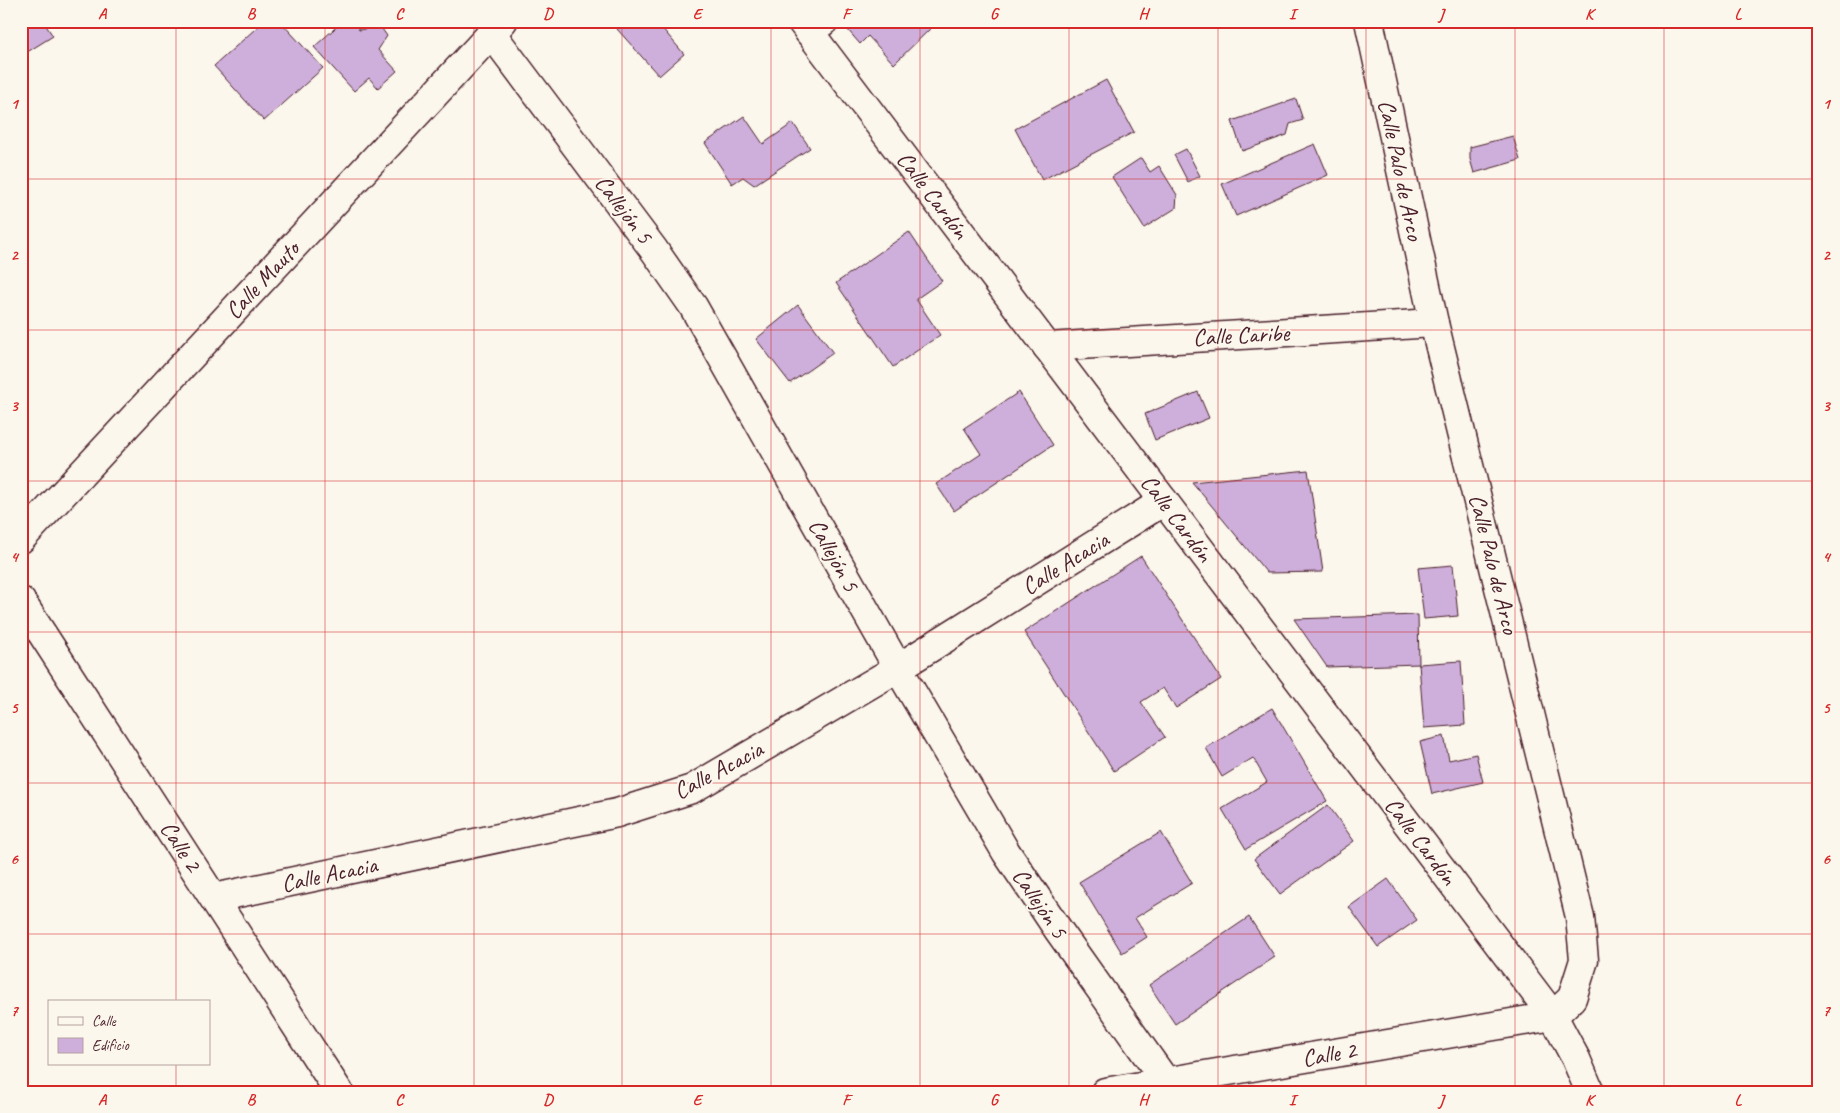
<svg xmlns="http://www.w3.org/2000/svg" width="1840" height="1113" font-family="Caveat,sans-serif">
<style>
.building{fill:#ceafdb;stroke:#4a1f2b}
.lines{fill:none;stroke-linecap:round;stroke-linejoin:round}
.minor-casing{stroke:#4a1f2b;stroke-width:31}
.major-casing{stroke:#4a1f2b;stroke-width:31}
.minor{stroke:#fbf7ec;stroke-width:28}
.major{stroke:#fbf7ec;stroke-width:28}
.grid{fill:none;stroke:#d62828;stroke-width:1;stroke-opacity:0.55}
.labels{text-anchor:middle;stroke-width:4;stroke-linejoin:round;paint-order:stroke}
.street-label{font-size:24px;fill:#4a1f2b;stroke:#fbf7ec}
.neatline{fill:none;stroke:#d62828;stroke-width:2}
.grid-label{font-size:16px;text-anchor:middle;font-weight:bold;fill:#d62828}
</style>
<rect width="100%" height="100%" fill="#fbf7ec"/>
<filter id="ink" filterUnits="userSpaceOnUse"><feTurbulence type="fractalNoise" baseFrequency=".02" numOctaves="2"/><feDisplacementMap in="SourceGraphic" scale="10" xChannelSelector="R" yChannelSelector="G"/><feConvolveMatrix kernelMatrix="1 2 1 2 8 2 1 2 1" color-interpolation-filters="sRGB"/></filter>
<g filter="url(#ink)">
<!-- building -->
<g class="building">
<polygon points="21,21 43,21 53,36 24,54 21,51"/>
<polygon points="264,21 280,21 323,68 264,121 214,66"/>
<polygon points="343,21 354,21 359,30 380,26 387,36 378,50 397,71 378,88 369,78 354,91 314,47"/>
<polygon points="626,21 656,21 684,54 659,76 617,29"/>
<polygon points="856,21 930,21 934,25 894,64 868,36 860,44 847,29"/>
<polygon points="1106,80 1134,132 1042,180 1015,129"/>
<polygon points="1296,99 1303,120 1290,124 1287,135 1242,151 1232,121"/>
<polygon points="744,116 763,144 793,123 810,148 754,185 743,177 732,184 705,143"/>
<polygon points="1513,136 1520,160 1474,173 1470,159 1470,147"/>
<polygon points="1315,144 1328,175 1236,216 1222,184"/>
<polygon points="1186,149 1200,176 1188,182 1174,155"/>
<polygon points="1141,158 1150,172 1159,166 1177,195 1176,208 1144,228 1112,177"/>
<polygon points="909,232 942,281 916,299 940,335 893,367 836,283"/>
<polygon points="798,305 833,353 790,383 756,339"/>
<polygon points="1019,392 1053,445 954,511 936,484 981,454 964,428"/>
<polygon points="1198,392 1209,418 1155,440 1145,414"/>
<polygon points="1308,470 1323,572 1267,573 1192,482"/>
<polygon points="1141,556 1221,679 1176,708 1163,688 1141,702 1165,737 1114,771 1024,632"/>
<polygon points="1453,565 1458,616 1424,619 1418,568"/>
<polygon points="1418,615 1419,664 1327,667 1294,619"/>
<polygon points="1461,661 1465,725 1424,728 1419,664"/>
<polygon points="1272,708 1327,801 1246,849 1222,809 1267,782 1253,758 1222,777 1206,748"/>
<polygon points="1444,736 1449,760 1476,754 1483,782 1432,794 1420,742"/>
<polygon points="1328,805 1354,841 1280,894 1254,859"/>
<polygon points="1161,832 1192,883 1135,918 1147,937 1122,953 1079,882"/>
<polygon points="1388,879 1417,920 1378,947 1349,907"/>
<polygon points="1249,917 1275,957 1175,1024 1149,985"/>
</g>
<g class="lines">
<!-- minor casing -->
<g class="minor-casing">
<g id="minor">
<polyline points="809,32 824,21"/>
<polyline points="492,34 654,250 693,306 898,668 1006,852 1059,931 1166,1082"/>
<polyline points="1047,347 1434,323"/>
<polyline points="21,539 503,21"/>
<polyline points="21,601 339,1092"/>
<polyline points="214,898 617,813 692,789 898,668 1164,501"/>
<polyline points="1105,1092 1553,1016 1572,998 1584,960 1580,917 1434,323 1369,21"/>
</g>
</g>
<!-- major casing -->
<g class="major-casing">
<polyline id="major" points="801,21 1553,1016 1576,1059 1590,1092"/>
</g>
<!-- minor -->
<use href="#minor" class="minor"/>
<!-- major -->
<use href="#major" class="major"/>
</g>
</g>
<!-- grid -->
<path class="grid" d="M 176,21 L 176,1002M 325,21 L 325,1092M 474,21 L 474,1092M 622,21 L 622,1092M 771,21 L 771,1092M 920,21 L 920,1092M 1069,21 L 1069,1092M 1218,21 L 1218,1092M 1366,21 L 1366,1092M 1515,21 L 1515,1092M 1664,21 L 1664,1092M 21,179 L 1819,179M 21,330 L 1819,330M 21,481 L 1819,481M 21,632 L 1819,632M 21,783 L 1819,783M 21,934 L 1819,934M 176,1064 L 176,1092"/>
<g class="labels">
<!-- street labels -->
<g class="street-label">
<text transform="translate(1401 170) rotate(78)" y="8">Calle Palo de Arco</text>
<text transform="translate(933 195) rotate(53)" y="8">Calle Cardón</text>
<text transform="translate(624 209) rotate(53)" y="8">Callejón 5</text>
<text transform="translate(262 280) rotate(-47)" y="8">Calle Mauto</text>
<text transform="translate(1241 335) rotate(-3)" y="8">Calle Caribe</text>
<text transform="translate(1177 518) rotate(53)" y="8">Calle Cardón</text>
<text transform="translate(834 555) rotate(61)" y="8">Callejón 5</text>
<text transform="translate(1065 563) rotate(-32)" y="8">Calle Acacia</text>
<text transform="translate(1494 564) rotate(76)" y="8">Calle Palo de Arco</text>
<text transform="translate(718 770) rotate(-28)" y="8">Calle Acacia</text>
<text transform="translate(1421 841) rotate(53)" y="8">Calle Cardón</text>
<text transform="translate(181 846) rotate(57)" y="8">Calle 2</text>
<text transform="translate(329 874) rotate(-12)" y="8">Calle Acacia</text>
<text transform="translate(1040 903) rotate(56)" y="8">Callejón 5</text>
<text transform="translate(1329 1054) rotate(-10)" y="8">Calle 2</text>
</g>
</g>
<!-- margin -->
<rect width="1840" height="1113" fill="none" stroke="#fbf7ec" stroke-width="55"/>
<!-- legend -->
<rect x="48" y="1000" width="162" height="65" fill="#fbf7ec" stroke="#b4a19f"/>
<rect x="58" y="1017" width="25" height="8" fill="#fbf7ec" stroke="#b4a19f"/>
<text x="92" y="1026" font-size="15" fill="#4a1f2b">Calle</text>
<rect x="58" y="1038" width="25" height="15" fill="#ceafdb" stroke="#b4a19f"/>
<text x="92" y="1050" font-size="15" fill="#4a1f2b">Edificio</text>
<rect x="28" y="28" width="1784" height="1058" class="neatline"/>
<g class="grid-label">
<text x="102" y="19">A</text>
<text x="251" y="19">B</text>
<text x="399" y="19">C</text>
<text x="548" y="19">D</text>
<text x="697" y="19">E</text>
<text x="846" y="19">F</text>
<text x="994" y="19">G</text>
<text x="1143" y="19">H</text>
<text x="1292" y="19">I</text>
<text x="1441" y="19">J</text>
<text x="1589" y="19">K</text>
<text x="1738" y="19">L</text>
<text x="14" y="109">1</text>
<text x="1826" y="109">1</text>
<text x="14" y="260">2</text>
<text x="1826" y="260">2</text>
<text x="14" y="411">3</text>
<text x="1826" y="411">3</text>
<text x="14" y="562">4</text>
<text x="1826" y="562">4</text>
<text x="14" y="713">5</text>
<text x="1826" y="713">5</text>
<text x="14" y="864">6</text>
<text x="1826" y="864">6</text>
<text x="14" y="1016">7</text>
<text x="1826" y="1016">7</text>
<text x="102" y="1105">A</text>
<text x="251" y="1105">B</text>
<text x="399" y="1105">C</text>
<text x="548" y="1105">D</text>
<text x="697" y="1105">E</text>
<text x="846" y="1105">F</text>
<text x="994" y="1105">G</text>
<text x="1143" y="1105">H</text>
<text x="1292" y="1105">I</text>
<text x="1441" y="1105">J</text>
<text x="1589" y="1105">K</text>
<text x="1738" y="1105">L</text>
</g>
</svg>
